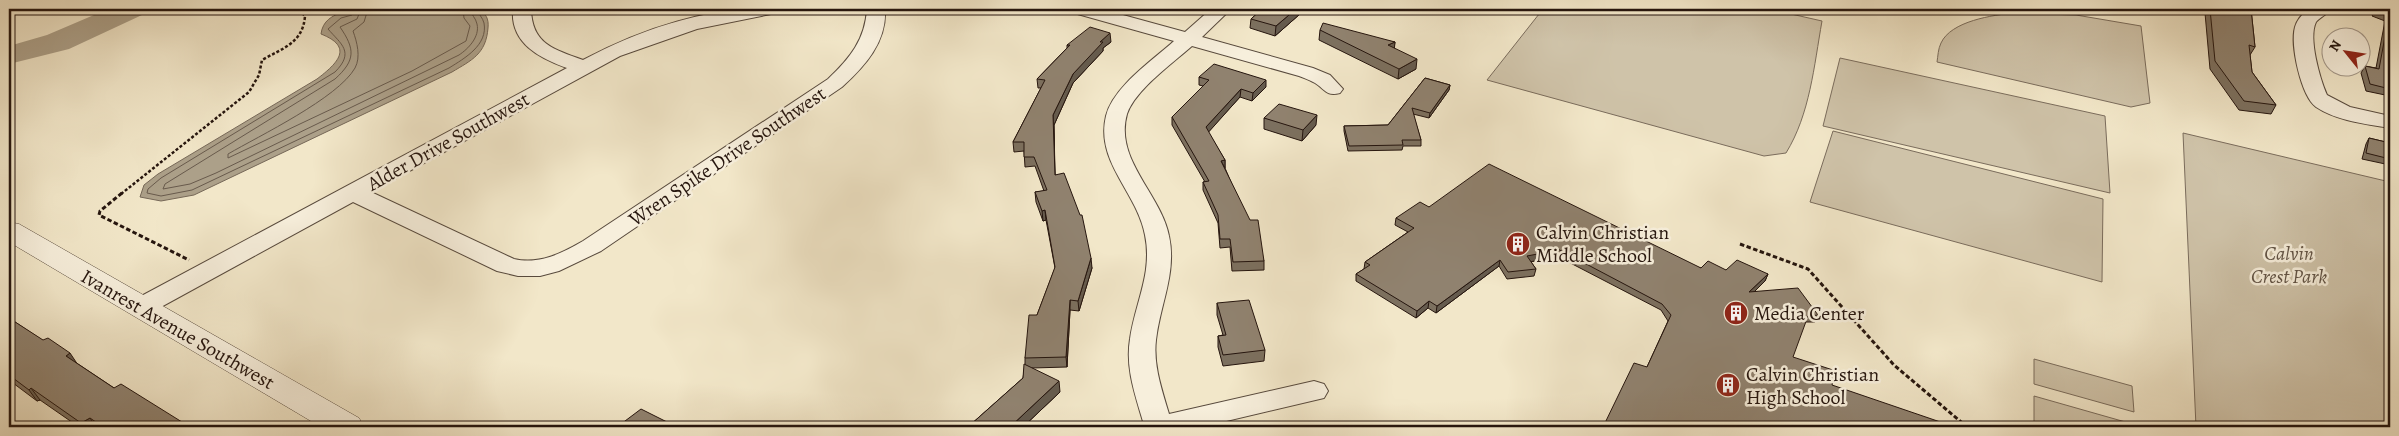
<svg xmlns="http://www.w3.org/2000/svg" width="2399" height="436" font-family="Alegreya,serif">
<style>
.green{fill:#cfc3a9;stroke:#7a6c5c}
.water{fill:#aca089;stroke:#766858}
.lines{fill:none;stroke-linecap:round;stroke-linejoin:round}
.shore{stroke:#685a4c;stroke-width:1}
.river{fill:#aca089;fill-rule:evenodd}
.minor-casing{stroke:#584a3d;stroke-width:2}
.tertiary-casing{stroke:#584a3d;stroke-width:1}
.path-far1{stroke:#25150e;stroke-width:2.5;stroke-dasharray:3 2;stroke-linecap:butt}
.path{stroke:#25150e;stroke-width:3;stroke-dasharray:4.5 2.5;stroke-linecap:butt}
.minor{fill:#f7efdc;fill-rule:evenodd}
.tertiary{fill:#f7efdc;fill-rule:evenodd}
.wall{fill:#7c705f;stroke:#25150e}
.shaded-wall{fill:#655b4e;stroke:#25150e}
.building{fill:#90826f;stroke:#25150e}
.labels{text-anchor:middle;stroke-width:5;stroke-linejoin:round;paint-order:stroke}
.street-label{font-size:20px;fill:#25150e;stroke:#f7efdc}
.poi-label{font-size:20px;fill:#25150e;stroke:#f7efdc;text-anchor:start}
.park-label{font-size:20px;font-style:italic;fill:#605244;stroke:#f7efdc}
</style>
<rect width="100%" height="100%" fill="#f2e7c9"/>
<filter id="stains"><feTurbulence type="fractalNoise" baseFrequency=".004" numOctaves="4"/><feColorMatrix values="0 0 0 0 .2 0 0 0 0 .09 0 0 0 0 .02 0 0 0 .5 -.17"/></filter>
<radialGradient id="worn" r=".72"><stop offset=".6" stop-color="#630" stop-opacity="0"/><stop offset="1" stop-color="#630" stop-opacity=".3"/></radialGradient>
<!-- green -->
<g class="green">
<path d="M 1543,9 L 1769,9 L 1822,21 C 1814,66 1810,114 1786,153 L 1764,156 L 1487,80 Z"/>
<path d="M 2014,13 L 2076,15 L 2141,26 L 2150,103 L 2131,107 L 1937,62 C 1938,56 1938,49 1941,43 C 1951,21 1993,15 2014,13 Z"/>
<polygon points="1840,58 2105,116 2110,193 1823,126"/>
<polygon points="1833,131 2103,199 2102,282 1810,202"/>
<polygon points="2183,133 2390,182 2390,427 2196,427"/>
<polygon points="2034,359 2132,386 2134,412 2034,384"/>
<polygon points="2034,396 2136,425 2136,427 2049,427 2034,423"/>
</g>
<!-- water -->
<path class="water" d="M 379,9 L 478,9 C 486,13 489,19 488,28 C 486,54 472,60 452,72 L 194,195 L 161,201 L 140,197 L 144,185 L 158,174 L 317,79 C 338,63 354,47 321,34 C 324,8 360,10 379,9 Z"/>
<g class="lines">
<!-- shore -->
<g class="shore">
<path d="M 354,9 L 352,15 L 341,18 L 328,29 C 341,44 355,52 335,72 L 161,178 L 148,189 L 147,193 L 161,196 L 192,190 L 449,68 C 465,58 488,45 484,23 C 483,18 478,14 477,9"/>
<path d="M 361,9 L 357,19 L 340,27 C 355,49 356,60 335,79 L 165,184 L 163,189 L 190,184 L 216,173 L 459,55 C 468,49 480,37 477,24 C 476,18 471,15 470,9"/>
<path d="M 368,9 L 364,22 L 353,31 C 357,42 361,57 355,68 C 338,98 259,136 228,154 L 228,158 L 412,71 L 466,41 L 470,26 L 464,18 L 463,9"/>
</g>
<!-- river -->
<polygon class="river" points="108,9 147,9 142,15 69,49 9,64 9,46 47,35"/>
<!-- minor casing -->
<g class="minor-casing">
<g id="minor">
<path d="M 513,9 L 531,9 C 532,44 553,49 583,60 C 641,29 712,5 778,9 L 776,13 L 697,29 L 620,56 L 371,192 L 514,259 C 540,265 562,253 583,241 L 828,79 C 850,58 865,40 867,9 L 885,9 C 887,42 865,66 842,87 L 601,251 L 559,271 L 540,276 L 518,276 L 497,271 L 353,202 L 150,313 L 141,315 L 132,313 L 128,307 L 132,301 L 567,68 C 539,58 510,43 513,9 Z"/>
<path d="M 1072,9 L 1101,9 L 1185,32 L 1211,9 L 1231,9 L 1202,37 L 1313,68 L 1330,75 L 1343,89 L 1340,93 C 1326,97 1325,89 1315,83 C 1310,80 1304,78 1299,76 L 1192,46 C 1173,63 1135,90 1127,114 C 1114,160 1161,194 1169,236 C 1177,273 1160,304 1156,340 C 1153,365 1162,390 1169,414 L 1314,381 L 1324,384 L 1328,391 L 1324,398 L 1201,427 L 1143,427 L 1144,425 C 1136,397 1125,369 1130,339 C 1135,303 1153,273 1145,235 C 1137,192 1095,162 1106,116 C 1113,87 1153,60 1174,41 L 1074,13 Z"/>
<path d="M 2309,9 L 2330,9 C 2327,15 2320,17 2316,22 C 2308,38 2320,79 2327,95 L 2350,107 L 2390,116 L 2390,128 C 2366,124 2337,121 2316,107 C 2301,96 2290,45 2295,27 C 2297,20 2303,13 2309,9 Z"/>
</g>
</g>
<!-- tertiary casing -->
<g class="tertiary-casing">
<polygon id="tertiary" points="9,222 19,224 359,418 364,427 321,427 9,242"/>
</g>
<!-- path-far1 -->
<path class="path-far1" d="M 121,194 L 249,92 L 259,75 L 262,60 C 283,48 303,43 305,16 L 300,11 L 205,9"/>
<!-- path -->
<g class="path">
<polyline points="122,193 100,211 99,215 189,260"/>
<polyline points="1740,244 1808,269 1894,365 1967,427"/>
</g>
<!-- minor -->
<use href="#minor" class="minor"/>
<!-- tertiary -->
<use href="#tertiary" class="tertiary"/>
</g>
<!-- wall -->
<g class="wall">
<polygon points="1151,9 1164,9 1160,12"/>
<polygon points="1262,9 1301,9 1300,14 1275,36 1250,28 1251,19"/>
<polygon points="2199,9 2251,9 2255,47 2250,55 2252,72 2276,105 2271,114 2239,110 2210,69 2205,13 2199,11"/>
<polygon points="2390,9 2390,96 2366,91 2361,73 2365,66 2376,68 2385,21 2372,16 2376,10"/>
<polygon points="1320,30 1395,42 1394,48 1416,69 1398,79 1319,40"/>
<polygon points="1111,42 1103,48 1103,51 1073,83 1054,125 1055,175 1092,268 1079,311 1070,310 1067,367 1032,368 1060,392 1023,427 954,427 969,426 1023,378 1025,365 1025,358 1037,315 1055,268 1046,220 1043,221 1036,202 1035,192 1044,191 1035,166 1025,167 1024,151 1014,152 1013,142 1041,88 1038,88 1037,79 1067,48 1067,45"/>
<polygon points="1199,77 1266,87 1252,101 1240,97 1208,132 1225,160 1225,168 1264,261 1264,270 1232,271 1230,247 1220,248 1218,223 1203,190 1203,182 1205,182 1172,125 1172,117 1203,86 1199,85"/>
<polygon points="1425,78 1450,85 1449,90 1429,118 1413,114 1421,140 1421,146 1403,146 1402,150 1348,151 1344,131 1344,126 1388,125"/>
<polygon points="1264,118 1316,125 1302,141 1264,129"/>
<polygon points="2369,138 2390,143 2390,165 2362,159 2366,144"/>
<polygon points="1429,207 1701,268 1768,274 1765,281 1754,291 1818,315 1815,322 1805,322 1647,367 1668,321 1661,310 1553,254 1546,258 1531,262 1536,269 1534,276 1507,279 1499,266 1436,313 1428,308 1416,318 1356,281 1356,274 1364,269 1365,262 1408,232 1395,225 1396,218"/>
<polygon points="1217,303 1265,350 1264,361 1223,366 1218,347 1218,336 1223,335 1217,315"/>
<polygon points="9,318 114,388 190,427 79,427 40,400 37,401 9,380"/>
</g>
<!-- shaded-wall -->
<g class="shaded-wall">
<polygon points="1296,9 1301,9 1300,14 1275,36 1276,26"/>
<polygon points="1439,9 1460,9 1439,12"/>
<polygon points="1110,33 1111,42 1103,48 1103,51 1073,83 1054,125 1055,185 1053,115 1073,74 1100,42"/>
<polygon points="1395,42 1394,52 1388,45"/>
<polygon points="1417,59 1416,69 1398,79 1399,69"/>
<polygon points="1266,80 1266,87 1252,101 1253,93"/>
<polygon points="1450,85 1449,90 1429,118 1430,113"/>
<polygon points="1241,89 1240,97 1206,135 1206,127"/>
<polygon points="1317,115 1316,125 1302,141 1303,130"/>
<polygon points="1225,160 1225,168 1221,161"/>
<polygon points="1045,210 1046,220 1043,221 1042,211"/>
<polygon points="1554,247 1553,254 1546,258 1526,263 1527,256"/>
<polygon points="1091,258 1092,268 1079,311 1078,301"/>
<polygon points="1500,260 1499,266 1436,313 1437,306"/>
<polygon points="1768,274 1765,281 1747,299 1749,292"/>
<polygon points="1070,300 1070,310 1067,367 1066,357"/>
<polygon points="1429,301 1428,308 1416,318 1417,311"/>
<polygon points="70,353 78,365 66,356"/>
<polygon points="1059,381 1060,392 1023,427 1010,427"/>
<polygon points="31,388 40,400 37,401 29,390"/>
<polygon points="90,418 96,427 84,427 81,423"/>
<polygon points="667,422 669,427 660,427"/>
</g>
<!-- building -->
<g class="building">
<polygon points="1262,9 1296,9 1276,26 1251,19"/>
<polygon points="2210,9 2251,9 2255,47 2249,45 2252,72 2276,105 2244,101 2215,61"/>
<polygon points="2378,9 2390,9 2390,89 2370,84 2365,66 2379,69 2389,15 2376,10"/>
<polygon points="1323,23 1395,42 1388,45 1417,59 1399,69 1320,30"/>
<polygon points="1090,27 1110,33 1100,42 1103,42 1073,74 1053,115 1055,175 1064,173 1080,215 1082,215 1091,258 1078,301 1070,300 1066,357 1025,358 1029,315 1037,315 1055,267 1045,210 1042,211 1035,192 1047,190 1034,157 1024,157 1024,142 1013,142 1045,80 1037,79 1070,45 1067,45"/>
<polygon points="1214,64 1266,80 1253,93 1241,89 1206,127 1225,160 1221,161 1250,220 1258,220 1264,261 1233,262 1230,239 1220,239 1218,215 1203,182 1209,181 1172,117 1209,80 1199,77"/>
<polygon points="1425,78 1450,85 1430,113 1412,108 1421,140 1402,140 1403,145 1349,146 1344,126 1388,125"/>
<polygon points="1279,104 1317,115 1303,130 1264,118"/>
<polygon points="2369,138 2390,143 2390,159 2366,153"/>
<polygon points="1489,164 1701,268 1708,261 1726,270 1737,260 1768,274 1749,292 1798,288 1818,315 1808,316 1793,357 1836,371 1832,385 1955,427 1603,427 1634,363 1647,367 1671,315 1662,304 1554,247 1548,252 1527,256 1536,269 1508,272 1500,260 1437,306 1429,301 1417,311 1356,274 1370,265 1365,262 1414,228 1396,218 1420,202 1429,207"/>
<polygon points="1249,300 1265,350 1223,355 1218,336 1226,335 1217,303"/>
<polygon points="9,318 43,340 48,338 70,353 66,356 114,388 121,384 190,427 103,427 90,418 81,423 31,388 29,390 9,375"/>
<polygon points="1024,364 1059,381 1010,427 1004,425 1001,427 954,427 960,422 969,426 1023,378"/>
<polygon points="641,409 667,422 660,427 617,427"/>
</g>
<!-- icons -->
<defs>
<g id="building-disc" transform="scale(1.25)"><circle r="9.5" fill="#8f2418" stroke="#f7efdc"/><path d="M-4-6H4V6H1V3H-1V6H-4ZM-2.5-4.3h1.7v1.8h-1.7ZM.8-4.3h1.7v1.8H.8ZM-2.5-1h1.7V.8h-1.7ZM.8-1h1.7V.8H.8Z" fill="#fff"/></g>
</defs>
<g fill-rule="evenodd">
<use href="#building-disc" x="1518" y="244"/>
<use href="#building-disc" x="1736" y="313"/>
<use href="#building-disc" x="1728" y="385"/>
</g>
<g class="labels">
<!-- street labels -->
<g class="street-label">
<text transform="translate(448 141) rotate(-29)" y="7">Alder Drive Southwest</text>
<text transform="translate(727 156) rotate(-34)" y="7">Wren Spike Drive Southwest</text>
<text transform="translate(178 329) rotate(30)" y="7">Ivanrest Avenue Southwest</text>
</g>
<!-- poi labels -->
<g class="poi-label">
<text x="1536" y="239">Calvin Christian<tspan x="1536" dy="23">Middle School</tspan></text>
<text x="1754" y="320">Media Center</text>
<text x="1746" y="381">Calvin Christian<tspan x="1746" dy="23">High School</tspan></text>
</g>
<!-- park labels -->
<g class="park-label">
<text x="2289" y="260">Calvin<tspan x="2289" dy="23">Crest Park</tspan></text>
</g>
</g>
<!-- margin -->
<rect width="2399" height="436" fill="none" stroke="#f2e7c9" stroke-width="30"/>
<rect x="10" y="10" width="2379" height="416" fill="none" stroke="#25150e" stroke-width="2.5"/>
<rect x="15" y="15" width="2369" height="406" fill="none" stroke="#25150e"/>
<!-- north arrow -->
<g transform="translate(2346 52) rotate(300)"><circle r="24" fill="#f7efdc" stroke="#a3988a"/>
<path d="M0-4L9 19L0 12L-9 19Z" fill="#8f2418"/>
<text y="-8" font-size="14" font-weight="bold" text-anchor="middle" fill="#25150e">N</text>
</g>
<rect width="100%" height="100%" filter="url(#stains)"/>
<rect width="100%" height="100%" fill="url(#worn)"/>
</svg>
